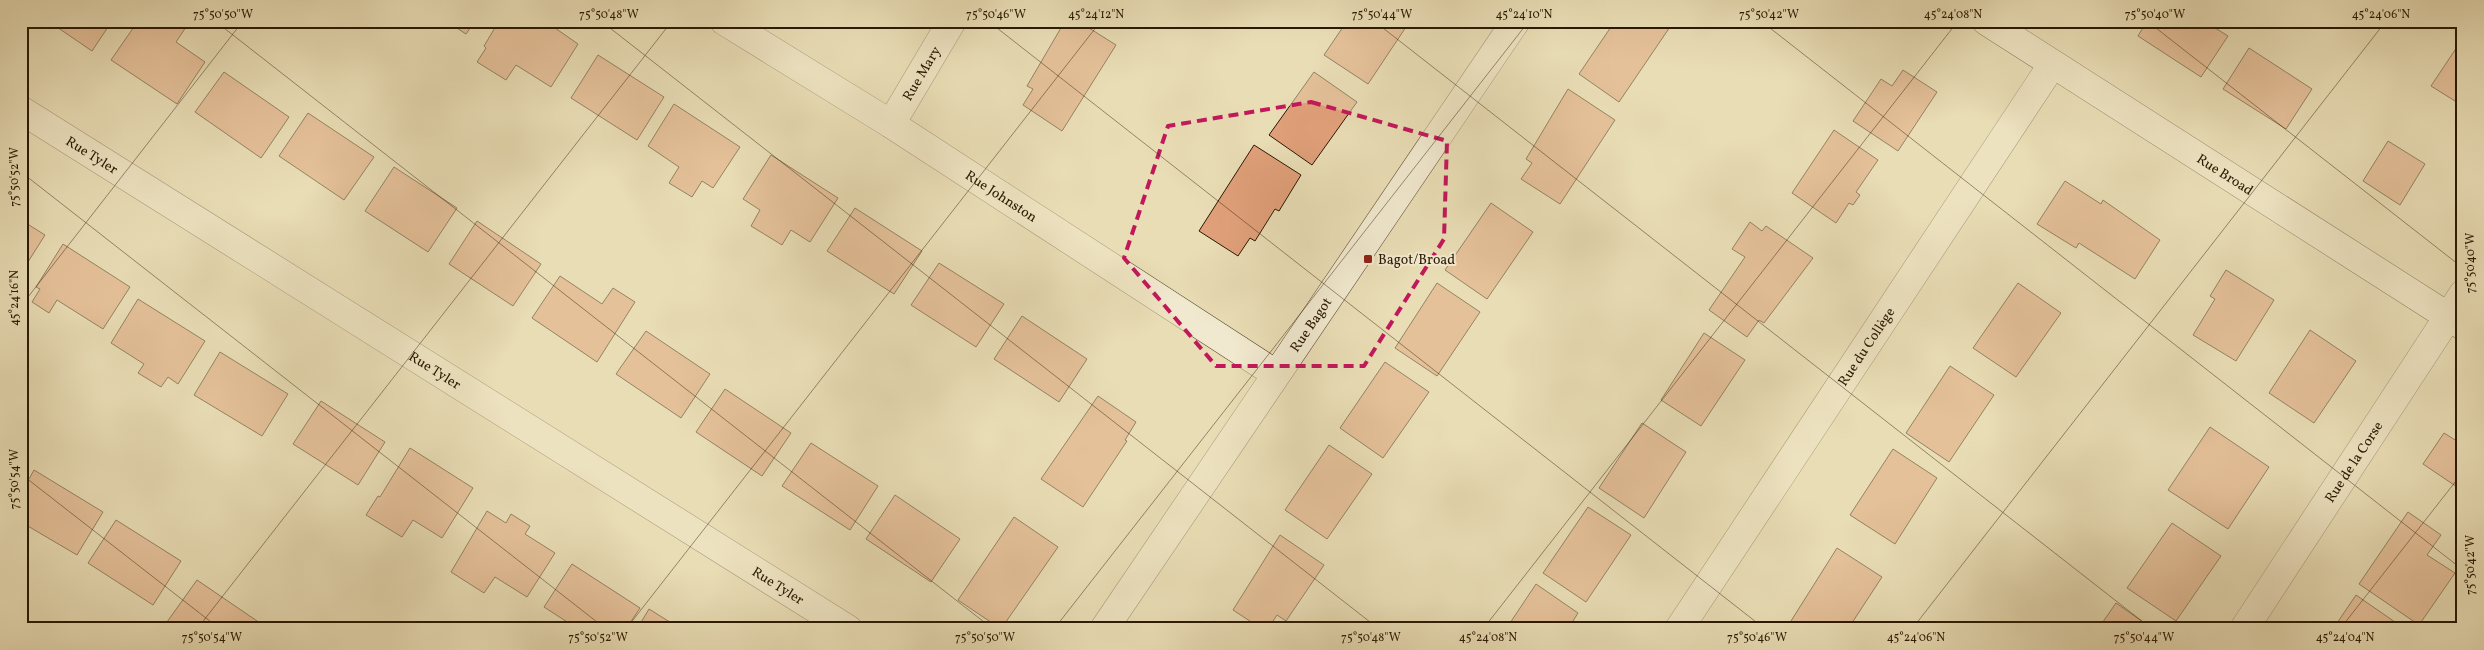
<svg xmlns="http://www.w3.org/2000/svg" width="2484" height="650" font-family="Vollkorn,serif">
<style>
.building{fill:#e0a07a;stroke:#2a1802}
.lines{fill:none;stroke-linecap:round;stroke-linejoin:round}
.street-casing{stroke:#5a492f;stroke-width:29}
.secondary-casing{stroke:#2a1802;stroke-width:29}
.street{stroke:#f1e9cf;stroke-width:28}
.secondary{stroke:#f1e9cf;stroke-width:28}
.marked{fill:none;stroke:#c2185b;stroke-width:4;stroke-dasharray:10 6;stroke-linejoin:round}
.ticks{fill:none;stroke:#2a1802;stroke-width:1;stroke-opacity:0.45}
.poi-dot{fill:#8f2418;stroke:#f1e9cf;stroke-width:2}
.labels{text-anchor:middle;stroke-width:4;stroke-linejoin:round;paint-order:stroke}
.street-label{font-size:14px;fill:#2a1802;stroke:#f1e9cf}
.poi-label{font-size:14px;fill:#2a1802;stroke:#f1e9cf;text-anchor:start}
.neatline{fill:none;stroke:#2a1802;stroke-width:2}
.ticks-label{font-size:12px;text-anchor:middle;fill:#2a1802}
</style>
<rect width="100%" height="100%" fill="#e9ddb5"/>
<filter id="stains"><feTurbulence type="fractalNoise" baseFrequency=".004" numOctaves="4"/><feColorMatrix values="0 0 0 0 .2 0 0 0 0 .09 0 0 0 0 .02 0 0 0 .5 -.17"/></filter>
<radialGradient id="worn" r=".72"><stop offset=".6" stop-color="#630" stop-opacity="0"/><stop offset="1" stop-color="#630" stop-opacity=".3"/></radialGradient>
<!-- building -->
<g class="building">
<polygon points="48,21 112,21 92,51"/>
<polygon points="138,21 190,21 176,42 205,62 177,104 111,60"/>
<polygon points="446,21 475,21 466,34"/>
<polygon points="499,21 545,21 578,44 551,87 516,65 506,80 477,62 486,48 484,46"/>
<polygon points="1065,21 1078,21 1116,45 1062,131 1023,105 1033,89 1027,86"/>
<polygon points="1114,21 1128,21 1124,28"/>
<polygon points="1347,21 1410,21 1368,84 1324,55"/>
<polygon points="1615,21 1674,21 1619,102 1579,74"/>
<polygon points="2147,21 2204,21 2228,36 2201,77 2138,36"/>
<polygon points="2463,38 2463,106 2431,86"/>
<polygon points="2249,48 2312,89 2286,129 2223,89"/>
<polygon points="598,55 664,97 637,140 571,98"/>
<polygon points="1903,70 1937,92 1898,151 1853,121 1881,79 1892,86"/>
<polygon points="224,72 289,117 261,158 195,112"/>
<polygon points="1314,72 1357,102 1312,165 1269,135"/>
<polygon points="1568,89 1615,120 1560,204 1521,179 1532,163 1526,159"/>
<polygon points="674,104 740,147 713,188 702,181 692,197 669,183 679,167 648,146"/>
<polygon points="308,113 374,157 344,200 279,156"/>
<polygon points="1834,130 1878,160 1856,192 1860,195 1853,205 1849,203 1836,223 1792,193"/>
<polygon points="2388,141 2425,164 2400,205 2363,181"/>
<polygon points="1254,145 1301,175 1279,211 1275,209 1255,241 1250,238 1238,256 1199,231"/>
<polygon points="771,155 838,198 810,242 791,230 782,245 751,226 760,210 743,199"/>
<polygon points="394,167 457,208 428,252 365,211"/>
<polygon points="2065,181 2101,204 2103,200 2160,240 2135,279 2079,243 2076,248 2037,224"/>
<polygon points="1491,203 1533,232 1487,299 1445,270"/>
<polygon points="855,208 922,251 894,294 827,251"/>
<polygon points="21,220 45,235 21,273"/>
<polygon points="477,221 541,264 513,306 449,264"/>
<polygon points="1750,222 1762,231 1766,226 1813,258 1764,323 1759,320 1747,337 1709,310 1745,257 1732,249"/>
<polygon points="63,244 130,287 103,329 57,300 49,313 32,302 40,289 36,287"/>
<polygon points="939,263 1004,304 976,347 911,305"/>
<polygon points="2226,270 2274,300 2236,361 2193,335 2215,299 2210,296"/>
<polygon points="560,276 602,304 613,288 635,302 597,362 532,318"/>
<polygon points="1437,283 1480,312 1437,376 1395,348"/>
<polygon points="2018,283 2061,313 2016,377 1973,348"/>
<polygon points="138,299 205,341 178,384 168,377 161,387 138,373 144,364 111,343"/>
<polygon points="1022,316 1087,359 1059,402 994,359"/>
<polygon points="2310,330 2356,361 2314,423 2269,393"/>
<polygon points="646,331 710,374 681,418 616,374"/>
<polygon points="1704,333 1745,360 1701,426 1661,400"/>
<polygon points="220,352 288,394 262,436 194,395"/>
<polygon points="1385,362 1429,392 1383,458 1340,428"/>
<polygon points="1950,366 1994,395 1949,462 1906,433"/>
<polygon points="725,389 791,433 762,476 696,432"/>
<polygon points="1098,396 1136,422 1125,440 1127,441 1083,507 1041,479"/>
<polygon points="321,401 385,442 358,485 293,444"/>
<polygon points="1642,423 1686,452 1644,518 1599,488"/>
<polygon points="2210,427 2269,467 2228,529 2168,490"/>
<polygon points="2444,433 2460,443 2463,439 2463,491 2423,464"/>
<polygon points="811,443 878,486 850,530 782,486"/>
<polygon points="1329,445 1372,474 1327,539 1285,510"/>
<polygon points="410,448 473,488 442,538 413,520 402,537 366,515 378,496 380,497"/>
<polygon points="1893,449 1937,478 1895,544 1850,515"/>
<polygon points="34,470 103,512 77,555 21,522 21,478 23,475 29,479"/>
<polygon points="895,495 960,539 931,582 866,539"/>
<polygon points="1588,507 1631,535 1586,602 1543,573"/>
<polygon points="487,511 506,523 511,514 530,526 525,534 555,553 527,597 495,577 484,593 451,572"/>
<polygon points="2408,512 2441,535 2427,555 2455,573 2419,625 2359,584"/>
<polygon points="1014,517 1058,547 1001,629 958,600"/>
<polygon points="116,520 181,561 153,605 88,563"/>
<polygon points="2172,523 2221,556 2176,621 2127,588"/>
<polygon points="1280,535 1324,565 1286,621 1277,615 1268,629 1262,629 1233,610"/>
<polygon points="1837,548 1882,577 1848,629 1802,629 1791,621"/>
<polygon points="572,564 640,608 626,629 578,629 544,607"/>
<polygon points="197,580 260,623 257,629 177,629 167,622"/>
<polygon points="1536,584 1578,613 1568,629 1506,629"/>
<polygon points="2356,595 2405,629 2333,629"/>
<polygon points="2116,603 2153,629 2098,629"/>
<polygon points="649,609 681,629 637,629"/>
<polygon points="1214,621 1226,629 1209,629"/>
</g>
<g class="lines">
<!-- street casing -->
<g class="street-casing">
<g id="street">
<path id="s1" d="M 724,21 L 891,124 L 1276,374"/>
<path id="s2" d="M 21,110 L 848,629"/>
<path id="s3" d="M 891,124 L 952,21"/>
<path id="s4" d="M 1104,629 L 1516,21"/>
<path id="s5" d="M 1679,629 L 2052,65"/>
<path id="s6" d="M 2244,629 L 2463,294"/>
</g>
</g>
<!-- secondary casing -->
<g class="secondary-casing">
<g id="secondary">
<path id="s7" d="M 1986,21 L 2463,326"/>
</g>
</g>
<!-- street -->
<use href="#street" class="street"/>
<!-- secondary -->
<use href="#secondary" class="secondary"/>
</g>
<!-- marked area -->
<path d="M0 0H2484V650H0ZM 1311,102 L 1447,141 L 1444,239 L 1364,366 L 1216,366 L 1124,258 L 1168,126 Z" fill="#e9ddb5" fill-opacity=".55" fill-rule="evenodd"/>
<path class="marked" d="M 1311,102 L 1447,141 L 1444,239 L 1364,366 L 1216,366 L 1124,258 L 1168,126 Z"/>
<!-- ticks -->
<path class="ticks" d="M 215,21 L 993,629M 601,21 L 1379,629M 988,21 L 1765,629M 1374,21 L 2152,629M 1761,21 L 2463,570M 2147,21 L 2463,268M 21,172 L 606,629M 21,306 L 243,21M 21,474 L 220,629M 197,629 L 672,21M 626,629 L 1101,21M 1054,629 L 1529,21M 1483,629 L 1958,21M 1912,629 L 2386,21M 2340,629 L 2463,472"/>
<!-- markers -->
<rect class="poi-dot" x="1363" y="254" width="10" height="10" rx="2.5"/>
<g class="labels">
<!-- street labels -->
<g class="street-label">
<text dy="5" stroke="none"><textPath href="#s3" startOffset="59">Rue Mary</textPath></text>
<text dy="5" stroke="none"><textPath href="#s2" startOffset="84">Rue Tyler</textPath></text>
<text dy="5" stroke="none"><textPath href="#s7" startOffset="284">Rue Broad</textPath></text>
<text dy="5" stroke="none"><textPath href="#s1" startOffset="328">Rue Johnston</textPath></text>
<text dy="5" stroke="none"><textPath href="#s4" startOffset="368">Rue Bagot</textPath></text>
<text dy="5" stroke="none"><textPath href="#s5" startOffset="339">Rue du Collège</textPath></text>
<text dy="5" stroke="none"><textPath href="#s2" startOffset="489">Rue Tyler</textPath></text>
<text dy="5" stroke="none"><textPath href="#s6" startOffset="200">Rue de la Corse</textPath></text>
<text dy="5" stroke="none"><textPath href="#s2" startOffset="894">Rue Tyler</textPath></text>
</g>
<!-- poi labels -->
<g class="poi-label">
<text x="1378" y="264">Bagot/Broad</text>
</g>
</g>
<!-- margin -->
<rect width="2484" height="650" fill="none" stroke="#e9ddb5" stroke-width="55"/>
<rect x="28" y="28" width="2428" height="594" class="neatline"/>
<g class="ticks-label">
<text x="223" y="18">75°50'50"W</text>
<text x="609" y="18">75°50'48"W</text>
<text x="996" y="18">75°50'46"W</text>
<text x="1096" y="18">45°24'12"N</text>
<text x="1382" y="18">75°50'44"W</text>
<text x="1524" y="18">45°24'10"N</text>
<text x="1769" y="18">75°50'42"W</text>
<text x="1953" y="18">45°24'08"N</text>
<text x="2155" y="18">75°50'40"W</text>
<text x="2381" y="18">45°24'06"N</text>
<text transform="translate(14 177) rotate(-90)" y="4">75°50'52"W</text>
<text transform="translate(2470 263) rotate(-90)" y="4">75°50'40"W</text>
<text transform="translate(14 298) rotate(-90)" y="4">45°24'16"N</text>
<text transform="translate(14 479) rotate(-90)" y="4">75°50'54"W</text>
<text transform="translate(2470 565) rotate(-90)" y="4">75°50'42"W</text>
<text x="212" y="641">75°50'54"W</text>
<text x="598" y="641">75°50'52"W</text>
<text x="985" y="641">75°50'50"W</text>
<text x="1371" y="641">75°50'48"W</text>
<text x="1488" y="641">45°24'08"N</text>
<text x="1757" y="641">75°50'46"W</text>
<text x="1916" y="641">45°24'06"N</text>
<text x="2144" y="641">75°50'44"W</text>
<text x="2345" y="641">45°24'04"N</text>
</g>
<rect width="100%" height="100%" filter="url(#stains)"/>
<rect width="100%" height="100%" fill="url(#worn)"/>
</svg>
